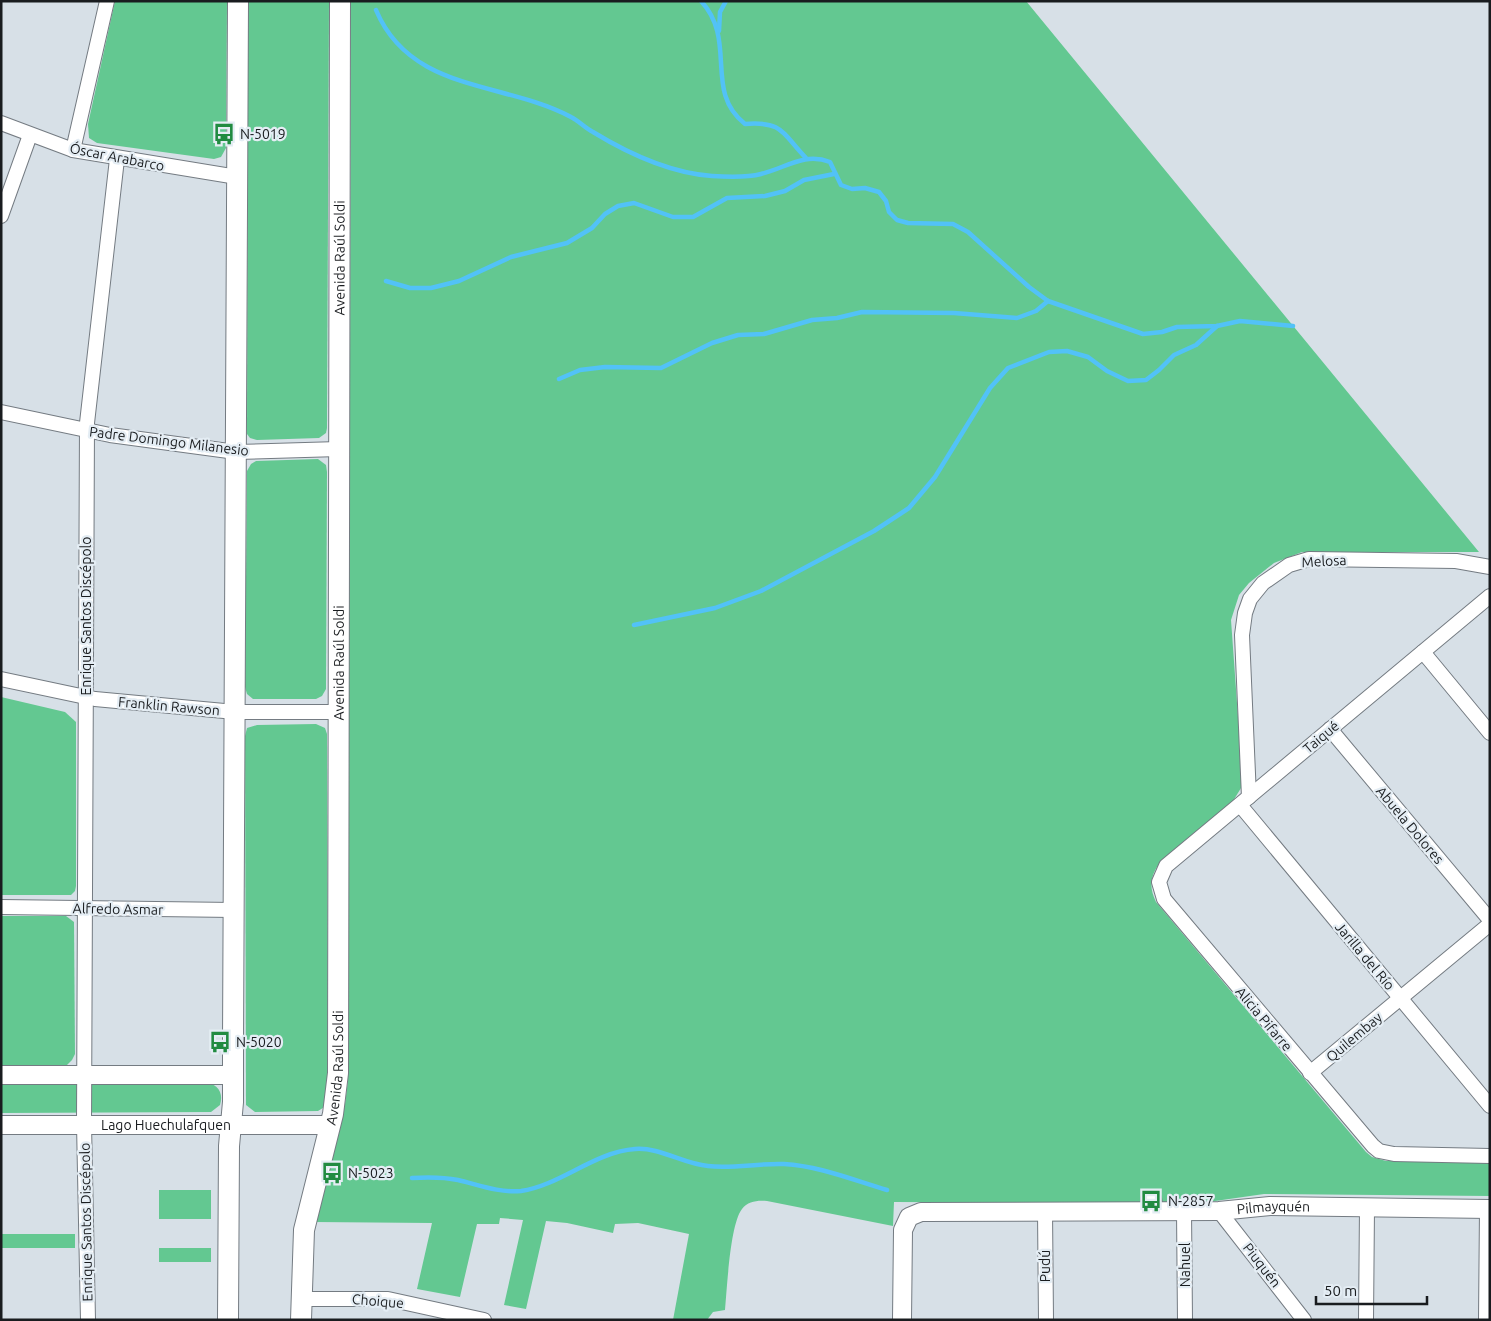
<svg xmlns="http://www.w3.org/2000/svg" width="1491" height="1321" font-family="Ubuntu,sans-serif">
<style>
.green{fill:#63c891}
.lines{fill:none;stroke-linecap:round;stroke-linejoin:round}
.stream{stroke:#52c2f7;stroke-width:4.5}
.pedestrian-casing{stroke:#747b82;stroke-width:14}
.minor-casing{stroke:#747b82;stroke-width:16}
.tertiary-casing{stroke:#747b82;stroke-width:20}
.secondary-casing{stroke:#747b82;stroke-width:22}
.pedestrian{stroke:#fff;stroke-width:11}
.minor{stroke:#fff;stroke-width:14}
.tertiary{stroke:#fff;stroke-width:18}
.secondary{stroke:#fff;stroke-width:20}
.labels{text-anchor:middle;stroke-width:4.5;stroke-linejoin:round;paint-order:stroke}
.poi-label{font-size:14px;fill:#191c1f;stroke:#e4edf4;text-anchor:start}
.street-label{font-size:14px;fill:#191c1f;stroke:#e4edf4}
</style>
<rect width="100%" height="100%" fill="#d7e0e7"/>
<!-- green -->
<g class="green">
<polygon points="115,1 227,1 226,148 221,157 214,159 97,143 89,138 88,124"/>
<polygon points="248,1 329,1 327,428 326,433 319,438 257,440 250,438 247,434"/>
<path d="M 351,1 L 1026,1 L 1479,552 L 1302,552 L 1274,563 L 1249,583 L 1239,595 L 1231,620 L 1242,772 L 1241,788 L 1233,801 L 1159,864 C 1150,876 1149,888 1156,902 L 1366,1152 L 1372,1157 L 1386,1161 L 1490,1162 L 1490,1196 L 1264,1194 L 1201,1203 L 894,1202 L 893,1226 L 767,1201 C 758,1200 748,1201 742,1209 C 730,1224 727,1289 725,1310 L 713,1312 L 707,1320 L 673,1320 L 689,1234 L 638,1223 L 615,1224 L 613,1233 L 567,1223 L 546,1221 L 526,1309 L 504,1305 L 523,1220 L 500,1218 L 499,1224 L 477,1224 L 460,1297 L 417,1289 L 432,1223 L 314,1222 L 345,1104 L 348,1080 Z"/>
<polygon points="318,459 326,465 327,472 326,689 322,696 316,699 253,699 247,694 245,687 247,471 251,464 256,461"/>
<polygon points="1,697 65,712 76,722 76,886 75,891 71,895 1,895"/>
<polygon points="257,725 316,724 325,728 327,734 328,1099 326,1106 318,1111 255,1112 246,1105 245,736 247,728"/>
<polygon points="1,916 66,916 74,922 75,1054 72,1060 67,1065 1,1065"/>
<path d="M 210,1083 C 220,1087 223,1095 220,1105 L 211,1112 L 1,1113 L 1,1084 Z"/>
<rect x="159" y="1190" width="52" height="29"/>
<rect x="1" y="1234" width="74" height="14"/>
<rect x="159" y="1248" width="52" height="14"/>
</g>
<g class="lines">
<!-- stream -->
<g class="stream">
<path d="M 701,1 C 738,41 703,91 745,124 C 783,121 782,133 806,158"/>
<path d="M 376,10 C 411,93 504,81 571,117 C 579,121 585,128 593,132 C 629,154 670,173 712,176 C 728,177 746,178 761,174 C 786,168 804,152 830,162 L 841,185 L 852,189 L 865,188 L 879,192 L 886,201 L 889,212 L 897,220 L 908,223 L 953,224 L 968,232 L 1029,287 L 1048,301 L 1143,334 L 1162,332 L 1177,327 L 1217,326 L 1240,321 L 1293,326"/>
<polyline points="719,31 720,12 726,1"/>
<polyline points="386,281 410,288 431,288 459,281 511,257 567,243 592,228 605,214 618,206 634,203 673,217 693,217 727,198 765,196 785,191 804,180 834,174"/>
<polyline points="559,379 580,370 605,367 661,368 712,343 738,335 764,334 812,320 837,318 862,312 954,313 1017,318 1036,311 1048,301"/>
<polyline points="634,625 715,608 761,591 874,531 909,508 935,477 990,388 1008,368 1049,352 1067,351 1088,357 1107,371 1128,381 1146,380 1159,370 1174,355 1196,345 1217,326"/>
<path d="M 412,1178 C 428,1177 443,1177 458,1180 C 479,1185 499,1193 521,1191 C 561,1185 594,1152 635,1149 C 660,1147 683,1164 708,1166 C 733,1169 758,1163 784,1164 C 819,1166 853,1180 887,1190"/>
</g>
<!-- pedestrian casing -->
<g class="pedestrian-casing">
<polygon id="pedestrian" points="1147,1198 1155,1198 1156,1204 1147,1204"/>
</g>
<!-- minor casing -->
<g class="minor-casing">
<g id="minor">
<polyline points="1,123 73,150 237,177"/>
<polyline points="73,150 107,1"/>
<polyline points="1,216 30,135"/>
<polyline points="1,412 110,435 236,452 339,449"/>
<polyline points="1490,596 1166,866 1159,882 1164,899 1373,1146 1379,1151 1394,1154 1490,1156"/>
<polyline points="1423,652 1490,733"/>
<polyline points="1,679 95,699 235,712 338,712"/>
<polyline points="1330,729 1490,920"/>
<polyline points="1249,797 1242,635 1245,613 1250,599 1263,583 1289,565 1309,559 1456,561 1490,567"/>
<polyline points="1240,805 1490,1106"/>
<polyline points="1,907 234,910"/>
<polyline points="1310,1073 1490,924"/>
<polyline points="1045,1211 1046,1320"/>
<polyline points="1184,1211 1185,1320"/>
<polyline points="1219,1211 1304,1320"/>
<polyline points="301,1299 388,1299 484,1320"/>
<polyline points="88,1320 84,1124 87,423 117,159"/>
<polyline points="1366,1320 1367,1208"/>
<polyline points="1486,1320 1487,1209"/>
</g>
</g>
<!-- tertiary casing -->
<g class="tertiary-casing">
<g id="tertiary">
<polyline points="1,1075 233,1075"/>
<path id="s1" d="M 1,1125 L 330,1125"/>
<path id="s2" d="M 902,1320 L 903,1230 L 909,1217 L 921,1212 L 1219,1211 L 1270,1206 L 1490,1209"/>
</g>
</g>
<!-- secondary casing -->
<g class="secondary-casing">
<g id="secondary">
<polyline points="228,1320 229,1146 233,1102 233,1042 238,1"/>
<path id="s3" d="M 301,1320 L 304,1230 L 333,1114 L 338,1073 L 340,1"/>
</g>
</g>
<!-- pedestrian -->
<use href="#pedestrian" class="pedestrian"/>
<!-- minor -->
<use href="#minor" class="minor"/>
<!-- tertiary -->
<use href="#tertiary" class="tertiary"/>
<!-- secondary -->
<use href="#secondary" class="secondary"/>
</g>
<!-- icons -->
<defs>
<g id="bus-bare" transform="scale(1.725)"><path d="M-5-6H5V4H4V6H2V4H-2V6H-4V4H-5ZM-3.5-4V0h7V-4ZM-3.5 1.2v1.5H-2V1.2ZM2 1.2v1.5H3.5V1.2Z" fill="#218b41" stroke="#e4edf4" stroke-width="2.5" paint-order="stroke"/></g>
</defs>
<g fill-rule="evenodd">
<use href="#bus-bare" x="224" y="134"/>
<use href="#bus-bare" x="220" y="1042"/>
<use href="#bus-bare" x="332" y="1173"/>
<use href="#bus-bare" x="1151" y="1201"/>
</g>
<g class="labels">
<!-- poi labels -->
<g class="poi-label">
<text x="240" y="139">N-5019</text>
<text x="236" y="1047">N-5020</text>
<text x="348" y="1178">N-5023</text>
<text x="1168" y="1206">N-2857</text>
</g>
<!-- street labels -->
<g class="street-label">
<text transform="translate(117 157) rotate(11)" y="5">Óscar Arabarco</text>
<text dy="5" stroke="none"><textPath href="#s3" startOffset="1066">Avenida Raúl Soldi</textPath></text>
<text transform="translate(169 441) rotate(7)" y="5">Padre Domingo Milanesio</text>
<text transform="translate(1324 561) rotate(-3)" y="5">Melosa</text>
<text transform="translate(86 616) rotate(-90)" y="5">Enrique Santos Discépolo</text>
<text dy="5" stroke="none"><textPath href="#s3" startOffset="661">Avenida Raúl Soldi</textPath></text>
<text transform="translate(169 706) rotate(5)" y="5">Franklin Rawson</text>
<text transform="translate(1321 737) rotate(-40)" y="5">Taiqué</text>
<text transform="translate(1410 825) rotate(50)" y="5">Abuela Dolores</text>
<text transform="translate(118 909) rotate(1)" y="5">Alfredo Asmar</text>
<text transform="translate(1365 956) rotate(50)" y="5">Jarilla del Río</text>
<text transform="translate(1264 1019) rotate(50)" y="5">Alicia Pifarre</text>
<text transform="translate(1354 1037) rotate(-40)" y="5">Quilembay</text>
<text dy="5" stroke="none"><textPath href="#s3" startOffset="256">Avenida Raúl Soldi</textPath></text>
<text dy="5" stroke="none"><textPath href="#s1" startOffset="165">Lago Huechulafquen</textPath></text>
<text dy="5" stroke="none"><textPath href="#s2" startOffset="470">Pilmayquén</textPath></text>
<text transform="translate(86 1222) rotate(-91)" y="5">Enrique Santos Discépolo</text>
<text transform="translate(1185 1265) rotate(-90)" y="5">Nahuel</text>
<text transform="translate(1262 1265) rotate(52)" y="5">Piuquén</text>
<text transform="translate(1045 1266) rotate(-90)" y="5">Pudú</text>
<text transform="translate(378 1301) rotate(5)" y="5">Choique</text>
</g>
</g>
<!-- border -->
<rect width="1491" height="1321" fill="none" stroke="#191c1f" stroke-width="5"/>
<!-- scale -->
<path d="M1316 1296v8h111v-8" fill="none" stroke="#191c1f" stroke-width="2.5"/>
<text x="1324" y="1296" font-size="15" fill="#191c1f" stroke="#e4edf4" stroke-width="4" paint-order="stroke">50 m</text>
</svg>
